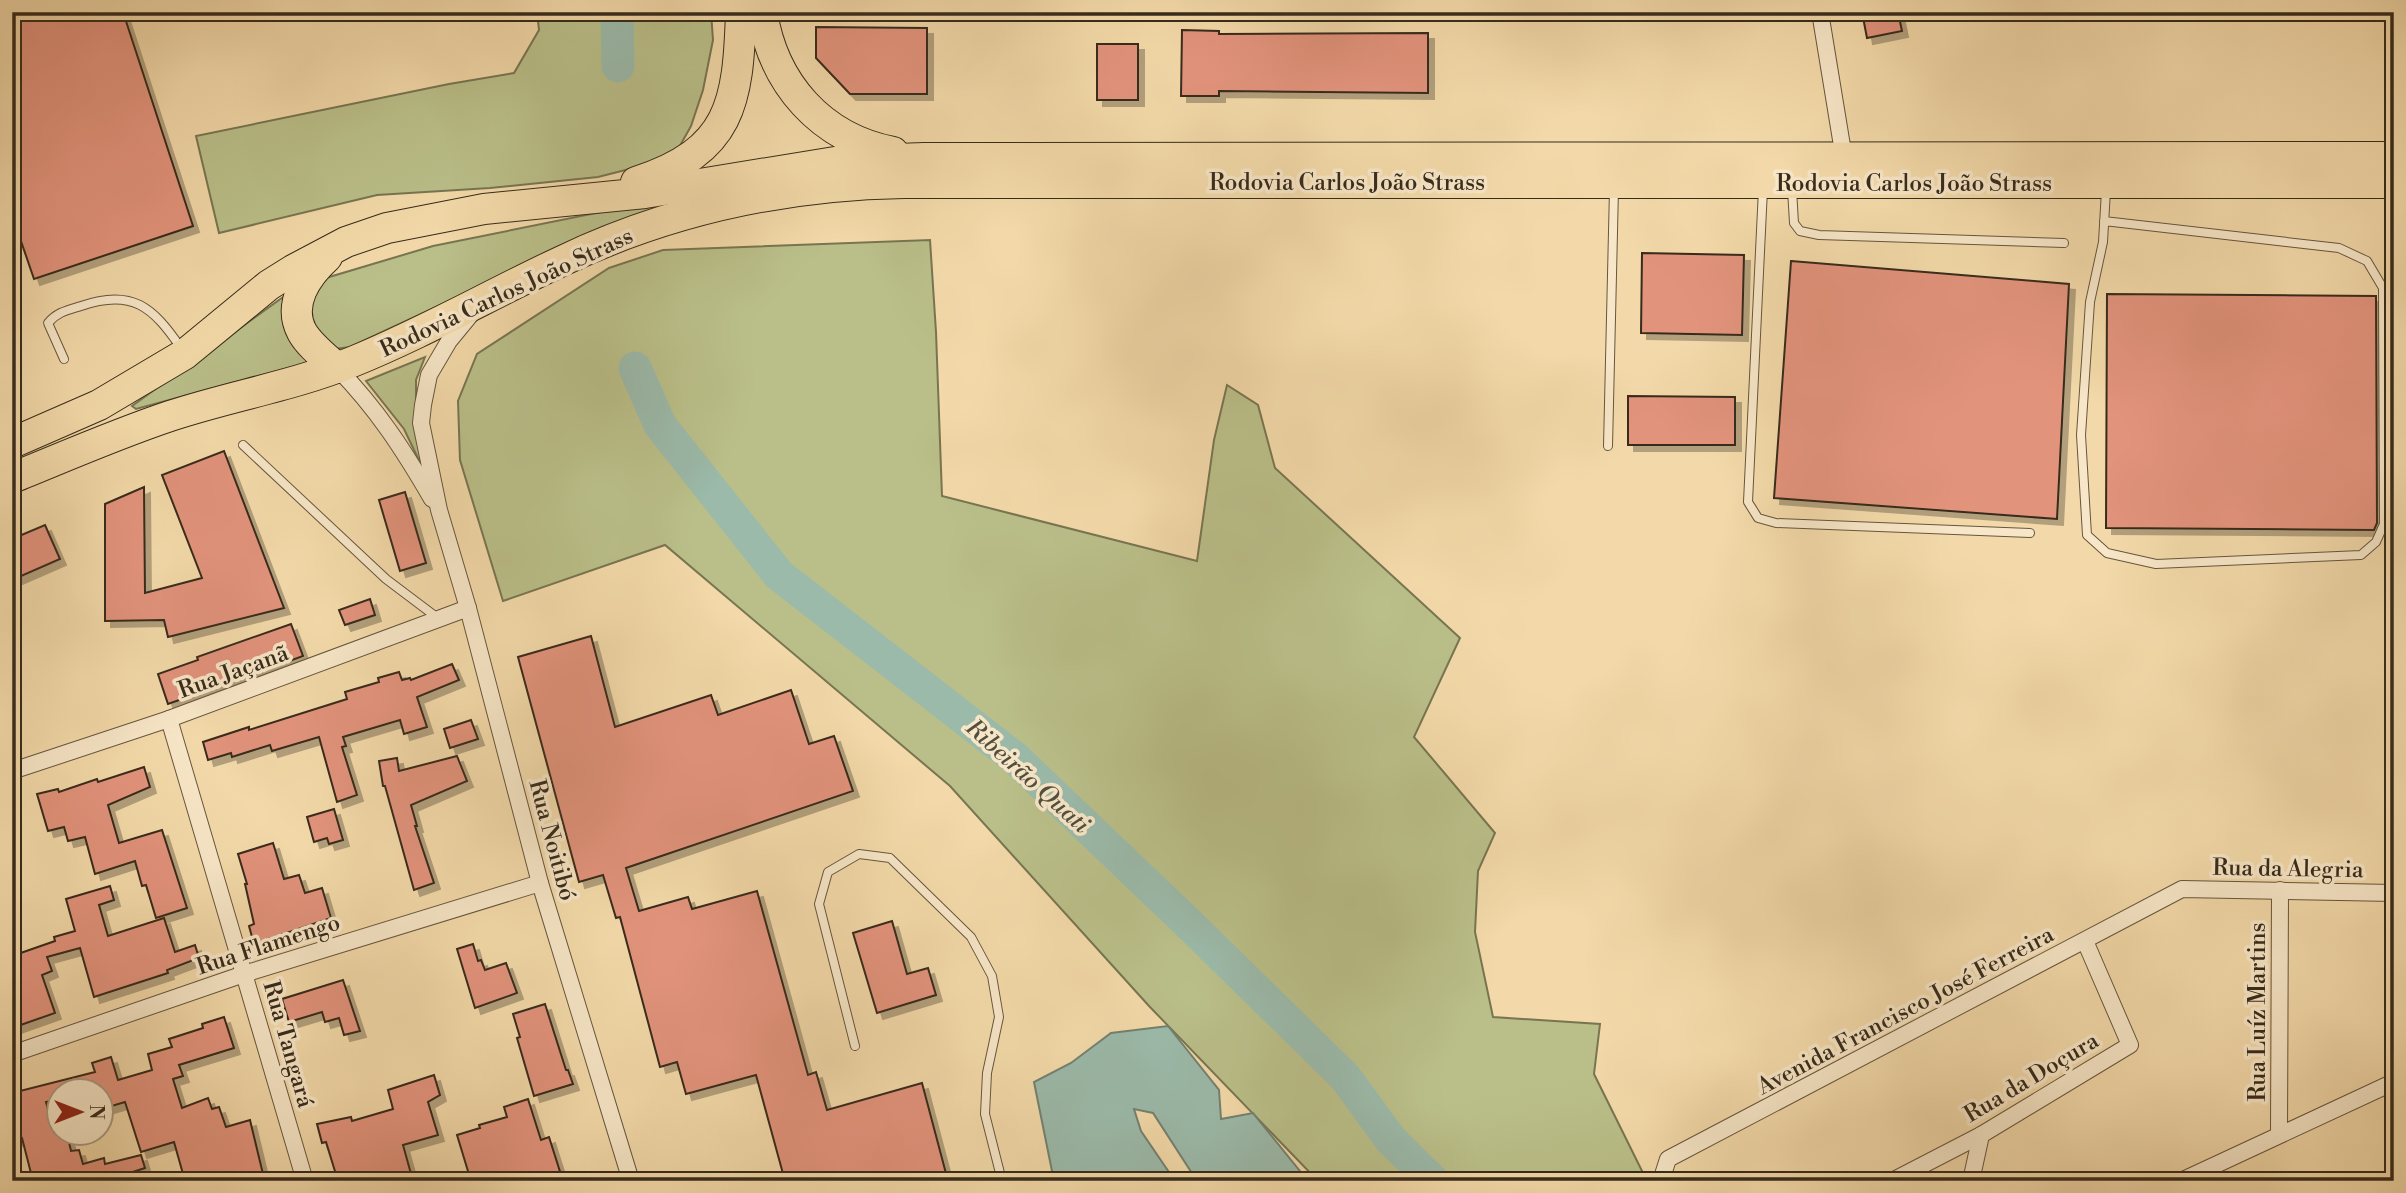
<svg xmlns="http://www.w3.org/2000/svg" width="2406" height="1193" font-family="'Libre Bodoni',serif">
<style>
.green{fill:#babf89;stroke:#787552;stroke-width:2}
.water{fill:#9bbaaa;stroke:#738171;stroke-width:2}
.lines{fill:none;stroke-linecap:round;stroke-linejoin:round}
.stream{stroke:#738171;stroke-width:5}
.river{stroke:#9bbaaa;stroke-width:33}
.building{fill:#e2937c;stroke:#372b1b;stroke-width:2;filter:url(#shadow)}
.lane-casing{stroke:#66563e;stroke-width:10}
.street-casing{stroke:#66563e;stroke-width:18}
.highway-casing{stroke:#372b1b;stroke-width:32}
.lane{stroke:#f7e6c7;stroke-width:8}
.street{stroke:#f7e6c7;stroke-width:16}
.highway{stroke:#f3d9a9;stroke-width:30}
.labels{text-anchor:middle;stroke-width:7;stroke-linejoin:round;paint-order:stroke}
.street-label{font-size:23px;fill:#372b1b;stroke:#f7e6c7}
.water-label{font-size:24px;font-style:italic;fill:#504f3f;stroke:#f7e6c7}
</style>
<defs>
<filter id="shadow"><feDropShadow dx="6" dy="6" stdDeviation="0" flood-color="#0004"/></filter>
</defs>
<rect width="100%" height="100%" fill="#f3d9a9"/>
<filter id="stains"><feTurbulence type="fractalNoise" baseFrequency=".00286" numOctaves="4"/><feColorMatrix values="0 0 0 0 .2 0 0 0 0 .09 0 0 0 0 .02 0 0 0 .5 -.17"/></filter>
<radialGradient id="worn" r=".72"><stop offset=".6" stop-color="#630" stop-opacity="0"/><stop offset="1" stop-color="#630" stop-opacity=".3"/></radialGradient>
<!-- green -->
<g class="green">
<polygon points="537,12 711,12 713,40 703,90 691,126 677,151 657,162 598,177 490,188 377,195 219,233 196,136 449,84 514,73 539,30"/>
<polygon points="695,193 492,281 350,347 334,349 313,328 309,307 311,295 326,278 433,246"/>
<polygon points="930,240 936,332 942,496 1197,561 1214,440 1227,385 1258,405 1275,468 1460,638 1414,737 1495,833 1478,871 1475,932 1493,1017 1600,1024 1594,1074 1647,1181 1318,1181 1149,1006 950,786 665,545 503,601 460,460 458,401 477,354 609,268 663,250"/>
<polygon points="286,295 313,361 136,409 132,406"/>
<polygon points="425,357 416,380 416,417 427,477 404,429 366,381"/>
</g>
<!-- water -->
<polygon class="water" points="1168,1026 1219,1090 1221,1119 1253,1113 1308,1181 1197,1181 1153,1113 1134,1109 1141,1131 1175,1181 1054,1181 1034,1082 1071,1063 1111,1033"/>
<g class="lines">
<!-- stream -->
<polyline class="stream" points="602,12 618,66"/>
<!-- river -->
<g class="river">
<polyline points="617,12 618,66"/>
<polyline points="635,368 660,425 779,575 1015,758 1189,924 1345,1077 1391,1140 1433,1181"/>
</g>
</g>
<!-- building -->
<g class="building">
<polygon points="12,12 123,12 193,226 34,279 12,215"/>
<polygon points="1862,12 1898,12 1902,31 1867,38"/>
<polygon points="816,27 927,28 927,94 850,94 816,58"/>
<polygon points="1182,30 1219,31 1219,34 1428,33 1428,93 1219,91 1219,96 1181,96"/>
<rect x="1097" y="44" width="41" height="56"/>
<polygon points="1642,253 1744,255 1742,335 1641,333"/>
<polygon points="1791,261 2069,284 2057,519 1774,498"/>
<polygon points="2107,294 2376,296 2377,523 2374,530 2106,528"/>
<polygon points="1628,396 1735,397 1735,445 1628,445"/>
<polygon points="224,451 284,608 168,637 164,620 105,621 105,504 144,487 145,593 202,578 162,475"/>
<polygon points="405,492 426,563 400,571 379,500"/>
<polygon points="45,525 60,559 12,580 12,539"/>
<polygon points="370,599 375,615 345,625 339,610"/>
<polygon points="291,624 303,656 241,679 240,676 187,695 188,697 168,704 158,674 198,660 197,657"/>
<polygon points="591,636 615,727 711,695 718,715 791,690 809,744 834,736 853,791 626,868 639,911 688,897 692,909 757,891 808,1075 816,1072 827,1110 922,1083 948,1181 785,1181 756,1075 686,1094 677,1062 660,1067 620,917 616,918 603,875 579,882 518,657"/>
<polygon points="452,664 459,680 417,697 427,727 404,734 400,720 343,737 346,746 342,747 357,795 337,802 319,737 272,751 270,745 232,757 231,753 208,760 203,742 249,727 249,730 347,699 345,692 379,682 378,678 399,672 402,680 410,678 411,680"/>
<polygon points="471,720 478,739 450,748 444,729"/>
<polygon points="457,756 467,781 411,805 417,826 415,826 434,883 414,890 385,786 383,786 379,761 397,758 399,771"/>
<polygon points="144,767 150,787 108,805 119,843 162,830 187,908 156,918 146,885 142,886 135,861 95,874 85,837 68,841 64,827 48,831 37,794 58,789 59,792 97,779 98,782"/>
<polygon points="334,809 343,840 329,844 327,838 314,842 307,817"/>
<polygon points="273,843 284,879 299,875 305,893 322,888 331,918 254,944 249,926 254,924 245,884 247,884 238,854"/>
<polygon points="110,886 114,900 99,905 108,936 164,918 175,952 195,945 199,958 167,970 168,973 94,997 80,948 47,957 52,971 42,975 55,1013 12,1028 12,956 55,941 54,937 75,931 66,899"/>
<polygon points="892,921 907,974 928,968 936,995 877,1013 853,933"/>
<polygon points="473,944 478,961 481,960 485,970 506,963 517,993 475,1008 457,949"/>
<polygon points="343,980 360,1031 344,1035 339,1018 325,1022 322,1012 289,1022 282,999"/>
<polygon points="545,1004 566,1070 568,1070 573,1084 534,1096 517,1038 520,1037 513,1014"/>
<polygon points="224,1017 234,1048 179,1065 183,1076 173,1079 182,1108 208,1098 212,1109 219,1107 226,1127 250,1120 263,1174 237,1181 185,1181 174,1142 141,1152 125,1102 105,1108 102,1091 60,1091 60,1099 46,1102 54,1132 60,1131 60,1133 67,1133 71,1151 79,1150 83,1164 104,1158 105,1164 141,1155 145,1168 105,1181 69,1181 68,1177 55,1181 33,1181 22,1138 17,1140 12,1121 12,1093 95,1072 92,1063 111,1057 118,1080 152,1070 148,1054 172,1047 169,1039 203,1028 202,1024"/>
<polygon points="434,1075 440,1095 428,1102 438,1135 403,1145 413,1181 338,1181 326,1142 322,1143 317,1124 351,1117 352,1121 393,1109 388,1090"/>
<polygon points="528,1099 541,1140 549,1137 563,1181 471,1181 457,1135 480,1128 479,1125 507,1117 504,1107"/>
</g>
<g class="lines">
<!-- lane casing -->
<g class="lane-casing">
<g id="lane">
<polyline points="1763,189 1748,502 1758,518 1776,523 2030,533"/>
<polyline points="1792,189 1794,223 1800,231 1819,235 2064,243"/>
<polyline points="2104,221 2339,248 2367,261 2383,288 2384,524 2376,542 2361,555 2156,564 2107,553 2087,535 2081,435 2090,302 2103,242 2106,190"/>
<path d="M 64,359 L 48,323 C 57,312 68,310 81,306 C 132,288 153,307 181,348"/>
<polyline points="243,445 386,579 439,619"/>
<polyline points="1608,446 1614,189"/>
<polyline points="855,1046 819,904 828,872 859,854 890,858 971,937 992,976 999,1017 987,1073 985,1114 1002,1181"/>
</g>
</g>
<!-- street casing -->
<g class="street-casing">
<g id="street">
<polyline points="1820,12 1844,158"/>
<polyline points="472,313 449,341 429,375 423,405 421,423 439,510 468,608 540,883 631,1181"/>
<path d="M 337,368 C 377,409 403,449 432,499"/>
<polyline points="169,719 305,1181"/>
<polyline points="12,771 169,719 468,608"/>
<polyline points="12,1054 244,974 540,883"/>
<polyline points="2279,1134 2280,890"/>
<polyline points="1661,1181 1668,1159 2182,889 2394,893"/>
<polyline points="1892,1181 1981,1135 2130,1045 2085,941"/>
<polyline points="1971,1181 1981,1135"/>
<polyline points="2181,1181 2394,1082"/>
</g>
</g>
<!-- highway casing -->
<g class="highway-casing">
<g id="highway">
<path d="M 762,12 C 773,84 821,138 893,152"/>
<path d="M 636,182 C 732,151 738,103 741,12"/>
<path d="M 327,257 C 307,275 287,304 302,332 C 310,346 325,357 337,368"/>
<polyline points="12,443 99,405 185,354 269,285 293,270 346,242 387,228 484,209 645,193 841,161 924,158 2394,157"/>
<path d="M 12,478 C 64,457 116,434 170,416 C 230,396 293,386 352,362 C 424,333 491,294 562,261 C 669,210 786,185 904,183 L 2394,183"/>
</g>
</g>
<!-- lane -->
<use href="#lane" class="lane"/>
<!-- street -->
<use href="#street" class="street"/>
<!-- highway -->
<use href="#highway" class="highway"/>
</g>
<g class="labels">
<!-- street labels -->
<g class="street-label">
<text x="1347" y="190">Rodovia Carlos João Strass</text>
<text x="1914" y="191">Rodovia Carlos João Strass</text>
<text transform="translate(506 292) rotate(-25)" y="8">Rodovia Carlos João Strass</text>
<text transform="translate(233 671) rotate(-20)" y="8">Rua Jaçanã</text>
<text transform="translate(553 840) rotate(75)" y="8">Rua Noitibó</text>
<text transform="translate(2288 868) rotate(1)" y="8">Rua da Alegria</text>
<text transform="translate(268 944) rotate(-18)" y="8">Rua Flamengo</text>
<text transform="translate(1905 1010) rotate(-28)" y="8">Avenida Francisco José Ferreira</text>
<text transform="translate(2257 1012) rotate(-90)" y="8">Rua Luíz Martins</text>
<text transform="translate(289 1044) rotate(74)" y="8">Rua Tangará</text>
<text transform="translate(2031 1077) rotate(-31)" y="8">Rua da Doçura</text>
</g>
<!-- water labels -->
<g class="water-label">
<text transform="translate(1028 776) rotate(42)" y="8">Ribeirão Quati</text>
</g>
</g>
<!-- margin -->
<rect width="2406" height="1193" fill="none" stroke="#f3d9a9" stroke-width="42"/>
<rect x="14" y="14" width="2378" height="1165" fill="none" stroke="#372b1b" stroke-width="3.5"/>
<rect x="21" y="21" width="2364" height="1151" fill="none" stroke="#372b1b" stroke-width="2"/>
<!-- north arrow -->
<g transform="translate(80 1112) rotate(90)"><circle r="33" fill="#f7e6c7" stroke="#aa9b82" stroke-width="2"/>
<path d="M0-5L12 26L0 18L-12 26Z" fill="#8f2418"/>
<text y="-10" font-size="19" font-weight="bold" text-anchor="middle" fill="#372b1b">N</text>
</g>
<rect width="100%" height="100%" filter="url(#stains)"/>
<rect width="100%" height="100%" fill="url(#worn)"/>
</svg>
